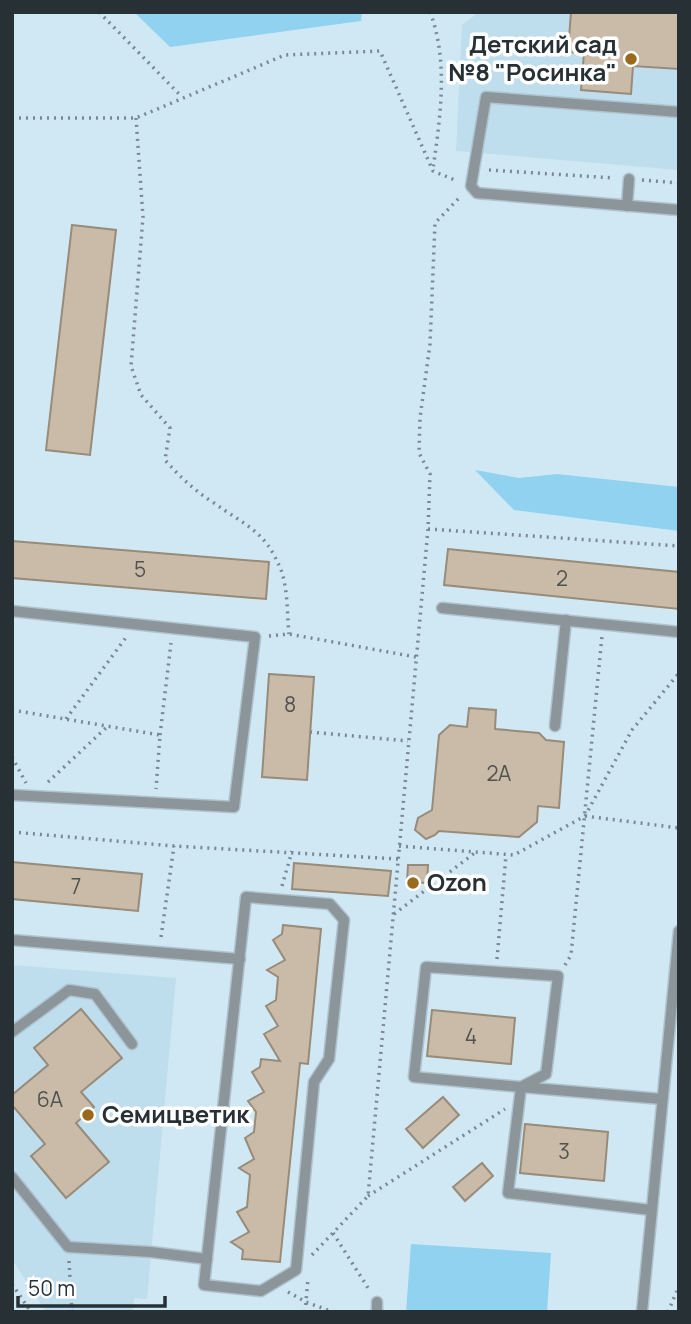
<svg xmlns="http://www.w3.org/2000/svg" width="691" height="1324" font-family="Manrope,sans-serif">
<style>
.built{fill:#bedded}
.green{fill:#91d2f1}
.building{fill:#c9bba8;stroke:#988b79;stroke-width:2}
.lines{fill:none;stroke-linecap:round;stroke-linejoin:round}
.service-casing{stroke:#aec3ce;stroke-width:13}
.path{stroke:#798991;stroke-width:3.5;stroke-dasharray:2 5;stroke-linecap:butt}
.service{stroke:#8c959a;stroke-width:10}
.poi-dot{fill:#996a1b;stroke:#fff;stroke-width:2.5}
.labels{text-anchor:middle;stroke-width:7;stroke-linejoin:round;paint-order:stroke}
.number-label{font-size:21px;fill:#505351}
.poi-label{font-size:24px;font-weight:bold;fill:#273034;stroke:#fff;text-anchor:start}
</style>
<rect width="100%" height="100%" fill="#d0e8f4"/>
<!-- built -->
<g class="built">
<polygon points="479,12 679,12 679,170 456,151 462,25"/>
<polygon points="12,965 176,978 147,1299 134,1298 133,1312 46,1312 12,1259"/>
</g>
<!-- green -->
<g class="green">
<polygon points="134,12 362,12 361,21 170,47"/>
<polygon points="475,470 519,478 557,474 679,487 679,531 514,510"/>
<polygon points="411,1244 551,1253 547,1312 406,1312"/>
</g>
<!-- building -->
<g class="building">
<polygon points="571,12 679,12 679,69 633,66 631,94 581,90 584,53 568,52"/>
<polygon points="72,225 116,230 90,455 46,450"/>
<polygon points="12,541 269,562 266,599 12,578"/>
<polygon points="448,549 679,572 679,609 444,585"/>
<polygon points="269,674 314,677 307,780 262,777"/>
<polygon points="469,708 496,710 495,729 539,733 546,740 564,742 559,808 538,806 537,822 519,837 439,831 435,835 426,839 415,830 418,818 432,810 439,735 450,725 467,727"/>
<polygon points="12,862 142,874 138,911 12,899"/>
<polygon points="294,863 391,871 388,896 292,889"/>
<polygon points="408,865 428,865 427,883 407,882"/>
<polygon points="283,925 321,929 308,1064 300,1063 280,1262 242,1259 243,1250 231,1242 249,1232 237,1212 247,1207 250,1175 239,1168 254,1159 245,1138 254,1132 256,1112 248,1101 264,1092 252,1072 260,1067 261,1059 280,1061 264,1034 278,1026 266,1006 276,1000 278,977 267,970 285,960 273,940 282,934"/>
<polygon points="81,1009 122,1058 81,1092 94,1107 76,1123 109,1162 66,1198 31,1156 45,1144 12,1105 12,1095 48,1065 34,1048"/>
<polygon points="432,1010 515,1018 511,1064 427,1056"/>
<polygon points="443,1097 459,1115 423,1148 406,1129"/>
<polygon points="525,1124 608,1132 604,1181 520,1173"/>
<polygon points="482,1163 493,1176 465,1201 453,1187"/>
</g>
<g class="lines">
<!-- service casing -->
<g class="service-casing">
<g id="service">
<polyline points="679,112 486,97 471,186 477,193 679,210"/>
<polyline points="627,206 629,179"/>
<polyline points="442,608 679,632"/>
<polyline points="12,611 255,637 234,807 12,795"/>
<polyline points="555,726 566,620"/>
<polygon points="246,897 330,904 344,920 329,1059 314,1082 296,1270 261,1291 204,1285"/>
<polyline points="12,940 240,959"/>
<polyline points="12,1032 69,990 95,994 132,1044"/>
<polyline points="12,1177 68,1247 151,1252 207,1259"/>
<polyline points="651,1210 508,1193 521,1087 414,1077 426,967 558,976 546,1074 521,1087 662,1099"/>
<polyline points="377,1312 377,1302"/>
<polyline points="642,1312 679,931"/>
</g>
</g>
<!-- path -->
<g class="path">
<polyline points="99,12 182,97"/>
<path d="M 430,12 C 449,61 440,119 433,169"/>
<polyline points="12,118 136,118 285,55 380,51 433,171 457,181"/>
<path d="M 136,118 L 143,217 L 131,366 L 141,395 L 170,428 L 165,460 C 180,477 195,491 214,503 C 246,526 265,530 281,570 C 288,589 287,614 289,634"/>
<polyline points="489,170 614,178"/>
<polyline points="642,180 679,183"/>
<polyline points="428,529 679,546"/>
<polyline points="269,636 289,634 416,657"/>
<polyline points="12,710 160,735 156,789"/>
<polyline points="66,719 127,636"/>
<polyline points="310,732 408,741"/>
<polyline points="160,735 171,643"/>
<polyline points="12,757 26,783"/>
<polyline points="48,782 108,726"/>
<polyline points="585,816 679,828"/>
<polyline points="12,832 174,846 398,859"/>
<polyline points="399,846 514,855 585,816 632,730 679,673"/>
<polyline points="282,886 292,851"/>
<polyline points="394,914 476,852"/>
<polyline points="161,937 174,846"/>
<polyline points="497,959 506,855"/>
<polyline points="565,965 571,955 602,636"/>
<polyline points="368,1196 505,1109"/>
<polyline points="333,1233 370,1291"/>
<polyline points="312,1255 368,1196 428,529 430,474 419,453 420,418 430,344 435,223 461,196"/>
<polyline points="69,1261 72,1312"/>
<polyline points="12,1284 31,1312"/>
<polyline points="288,1292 306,1302 333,1312"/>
<polyline points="305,1312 308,1279"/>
<polyline points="668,1312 679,1286"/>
</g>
<!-- service -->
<use href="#service" class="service"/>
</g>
<!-- markers -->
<g class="poi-dot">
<circle cx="631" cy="59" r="7"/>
<circle cx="413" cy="883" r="7"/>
<circle cx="88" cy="1115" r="7"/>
</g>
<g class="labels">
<!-- number labels -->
<g class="number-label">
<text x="140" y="577">5</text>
<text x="562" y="586">2</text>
<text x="290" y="712">8</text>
<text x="499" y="781">2А</text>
<text x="76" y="894">7</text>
<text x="471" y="1044">4</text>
<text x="50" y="1107">6А</text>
<text x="564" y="1159">3</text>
</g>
<!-- poi labels -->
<g class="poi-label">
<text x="617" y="53" text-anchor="end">Детский сад<tspan x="617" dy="28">№8 "Росинка"</tspan></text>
<text x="427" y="891">Ozon</text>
<text x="102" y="1123">Семицветик</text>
</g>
</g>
<!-- border -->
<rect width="691" height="1324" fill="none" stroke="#273034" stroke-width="28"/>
<!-- scale -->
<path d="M18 1296v10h147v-10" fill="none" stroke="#273034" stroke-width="3.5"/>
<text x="28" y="1296" font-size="21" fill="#273034" stroke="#ffffff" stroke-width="5" paint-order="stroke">50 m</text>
</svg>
